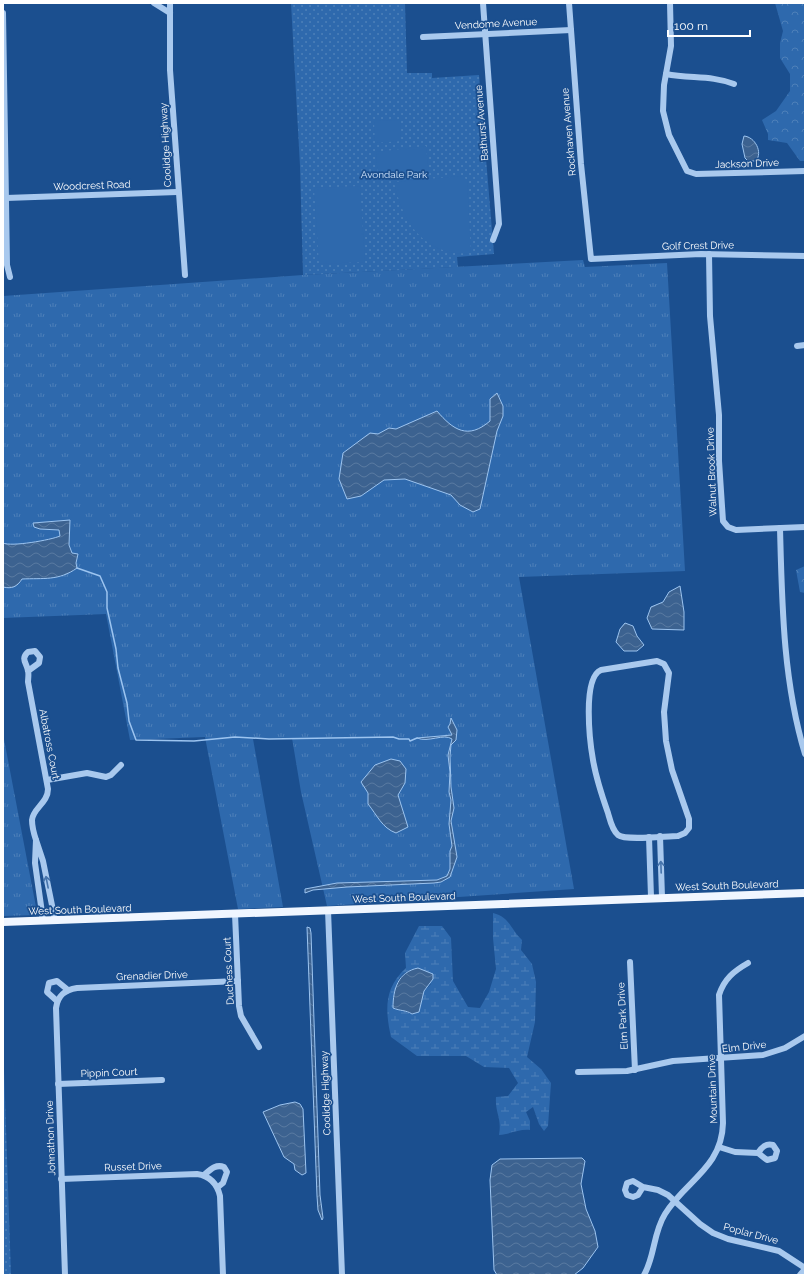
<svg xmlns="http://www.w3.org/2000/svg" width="808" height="1278" font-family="Raleway,sans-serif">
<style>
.grass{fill:url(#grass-tufts)}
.forest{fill:url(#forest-crowns)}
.wetland{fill:url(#wetland-marsh);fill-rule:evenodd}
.park{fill:url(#park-dots)}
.pitch{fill:#2e69ad}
.water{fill:url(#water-waves);stroke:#9cc4f0}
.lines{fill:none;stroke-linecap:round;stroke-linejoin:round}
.stream{stroke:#9cc4f0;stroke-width:1.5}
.minor{stroke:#a9c9ee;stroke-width:6}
.major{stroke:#f0f6ff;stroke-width:8}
.oneway{stroke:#4674ac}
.labels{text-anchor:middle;stroke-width:3.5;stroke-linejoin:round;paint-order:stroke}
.street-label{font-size:10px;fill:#fff;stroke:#1b4f8f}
.park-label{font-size:10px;fill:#cfe3fa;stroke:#1b4f8f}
</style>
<defs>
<pattern id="grass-tufts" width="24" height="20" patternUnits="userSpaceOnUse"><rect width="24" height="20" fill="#2e69ad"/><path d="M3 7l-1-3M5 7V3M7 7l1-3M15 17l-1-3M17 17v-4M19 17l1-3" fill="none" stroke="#4d80b9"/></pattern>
<pattern id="forest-crowns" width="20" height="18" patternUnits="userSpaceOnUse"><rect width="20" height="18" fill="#2e69ad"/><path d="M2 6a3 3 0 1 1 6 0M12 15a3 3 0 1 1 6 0" fill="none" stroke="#4d80b9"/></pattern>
<pattern id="wetland-marsh" width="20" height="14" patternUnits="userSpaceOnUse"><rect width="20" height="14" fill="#2e69ad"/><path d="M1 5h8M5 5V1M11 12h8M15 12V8" fill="none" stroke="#4d80b9"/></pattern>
<pattern id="park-dots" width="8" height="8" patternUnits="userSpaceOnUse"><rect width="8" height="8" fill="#2e69ad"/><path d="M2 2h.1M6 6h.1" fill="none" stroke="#4d80b9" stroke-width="1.8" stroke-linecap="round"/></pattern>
<pattern id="water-waves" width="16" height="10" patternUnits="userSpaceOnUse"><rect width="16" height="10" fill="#3c6290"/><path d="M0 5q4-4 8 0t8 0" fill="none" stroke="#597aa1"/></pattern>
</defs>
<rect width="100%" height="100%" fill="#1b4f8f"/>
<!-- grass -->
<g class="grass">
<polygon points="583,260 585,267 667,263 685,571 519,577 574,889 327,906 301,792 292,738 253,739 283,907 238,909 205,737 130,740 106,614 3,618 3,296 303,275"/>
<polygon points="3,734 36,907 38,915 3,916"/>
</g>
<!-- forest -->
<g class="forest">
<polygon points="775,3 805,3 805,161 800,161 787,143 768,140 768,134 762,120 776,111 790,91 790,74 780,58 780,43 783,31"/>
<polygon points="805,566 805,593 800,592 796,570"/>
</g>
<!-- wetland -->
<path class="wetland" d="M 493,913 C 510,917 510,929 522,940 L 521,950 L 532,964 L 536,982 L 535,1022 L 527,1057 L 541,1069 L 551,1083 L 548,1126 L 544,1131 L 539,1124 L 533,1107 L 526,1112 L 530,1121 L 530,1130 C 519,1129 510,1134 499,1135 C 502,1117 495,1114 496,1097 L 508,1096 L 518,1083 L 509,1068 L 484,1067 L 466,1056 L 417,1056 L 391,1037 C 385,1010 384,988 406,968 L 405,953 L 419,926 L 442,926 L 451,938 L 453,981 L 468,1007 L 480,1008 L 489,992 L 496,969 L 493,938 ZM 412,969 L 431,984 L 424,991 L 419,1012 L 412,1014 L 393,1007 C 393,997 395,981 403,974 C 405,972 409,971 412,969 Z"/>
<!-- park -->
<g class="park">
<polygon points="291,3 405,3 407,73 432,73 432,78 479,75 494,254 457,257 458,267 303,275 300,166"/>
<polygon points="3,1040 11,1275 3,1275"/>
</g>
<!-- pitch -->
<g class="pitch">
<polygon points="400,120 401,141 375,143 374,121"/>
<polygon points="426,146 429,176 400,178 399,176 378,178 376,152"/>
<path d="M 462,176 L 467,180 L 471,253 C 465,253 456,254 449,252 C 415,243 401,214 394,182 Z"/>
<polygon points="360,186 365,262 319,264 314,188"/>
</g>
<!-- water -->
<g class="water">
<path d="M 744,136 C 755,137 763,152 756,161 L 748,161 L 745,158 L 742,144 Z"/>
<path d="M 497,393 L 503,406 L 503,416 L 497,431 L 480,509 L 473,512 L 460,505 L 451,495 L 405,479 L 384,480 L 361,496 L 347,499 L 339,479 L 343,453 L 370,433 L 378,434 L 389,428 L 396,429 L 437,411 C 453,430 468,440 490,421 L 490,399 Z"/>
<path d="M 70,520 L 69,545 L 72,553 L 78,554 L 76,563 L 77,568 C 59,581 43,578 22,579 C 17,587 12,589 3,587 L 3,543 C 11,547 51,540 60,536 L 59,530 L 40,529 L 34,527 L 33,523 Z"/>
<polygon points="680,586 684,612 684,630 652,629 647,618 651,607 663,602 669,592"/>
<polygon points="625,623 633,626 637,636 644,645 637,651 624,651 616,642 620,629"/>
<path d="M 451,718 L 457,730 L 456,740 L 451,745 L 450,756 L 451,787 L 454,808 L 451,821 L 457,857 L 450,877 L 441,882 L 434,883 L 347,887 L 313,890 L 305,893 L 305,889 L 337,883 L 437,880 L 447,876 L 450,869 L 450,851 L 452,846 L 449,824 L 451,800 L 449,792 L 450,772 L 448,755 L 452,739 C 444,733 428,743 417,738 L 452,735 L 448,727 L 450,724 Z"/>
<path d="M 391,759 L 400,761 L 406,769 L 405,783 L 398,795 L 408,827 L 396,833 C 382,828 377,815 368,804 L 368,793 L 361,782 L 375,765 Z"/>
<polygon points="307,927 310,928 311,933 320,1195 323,1218 322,1220 318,1210 317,1196"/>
<path d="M 418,968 L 433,974 L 433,979 L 424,991 L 419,1012 L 412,1014 C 406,1010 400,1011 393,1008 C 393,989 398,972 418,968 Z"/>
<polygon points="295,1102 300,1104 303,1109 306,1173 302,1175 295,1170 294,1164 284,1157 263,1112 280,1105"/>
<polygon points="582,1158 585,1161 581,1184 586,1209 595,1231 598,1247 583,1268 574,1275 497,1275 494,1270 490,1180 492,1165 500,1159"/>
</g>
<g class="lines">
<!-- stream -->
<polyline class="stream" points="77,568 100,576 107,592 107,608 116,649 118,668 127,703 129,721 136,740 194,741 235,737 269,739 393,737 399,739 409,739 410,741 417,738"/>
<!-- minor -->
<g class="minor">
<polyline points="154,3 170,13"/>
<polyline points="170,3 170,70 185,275"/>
<polyline points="483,3 499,224 493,240"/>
<polyline points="569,3 581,164 591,259 701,254 805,256"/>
<polyline points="670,3 671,46 664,85 663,111 669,135 687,171 696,174 805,171"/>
<polyline points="3,13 7,265 10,277"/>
<polyline points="423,37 571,30"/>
<path d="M 666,74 C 690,79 711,75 734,84"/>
<polyline points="6,198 177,192"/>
<polyline points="709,254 710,316 719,415 719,461 723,521 728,527 736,530 805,527"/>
<polyline points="797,346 805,345"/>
<path d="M 780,528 C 782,604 783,681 805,754"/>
<path d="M 657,661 L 664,664 L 669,673 L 664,712 L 666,741 L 672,770 L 689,819 L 689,828 L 685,833 L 678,836 C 666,836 626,841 618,835 C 612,830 610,820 608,813 C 602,796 596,778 593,760 C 590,743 582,678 601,670 Z"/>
<path d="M 28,671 L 39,663 L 40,657 L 35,651 L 28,652 C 20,659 27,663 28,671 C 29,674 28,679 28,682 L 48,789 C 48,803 33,808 32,820 C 32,827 34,834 36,840"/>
<polyline points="47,780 87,773 106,777 111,775 121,765"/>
<polyline points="660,836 662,897"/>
<polyline points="649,837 651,897"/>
<polyline points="328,910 342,1275"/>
<polyline points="235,914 239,1006 241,1016 259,1047"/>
<polyline points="43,920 35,863 36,840 43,861 55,920"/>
<polyline points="630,962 635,1070"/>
<polyline points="57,1001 47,992 49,983 57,981 68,990"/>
<polyline points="578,1072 627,1071 673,1061 763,1055 785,1048 805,1036"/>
<polyline points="58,1084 162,1080"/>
<path d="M 719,1147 L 735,1152 L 758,1153 L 767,1160 L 775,1158 L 777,1151 L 773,1145 C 766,1143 762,1147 758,1153"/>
<path d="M 204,1175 C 211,1169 216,1164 224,1167 L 227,1172 L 223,1183 L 218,1187"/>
<path d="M 61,1179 L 197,1174 C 210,1176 217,1183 220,1196 L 223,1275"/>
<polyline points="643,1187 638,1195 633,1197 627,1195 625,1190 627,1183 633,1181 643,1187 658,1190 668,1195 700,1224 713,1233 728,1239 779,1251 805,1268"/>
<path d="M 65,1275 L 56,1008 C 58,995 65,990 77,988 L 238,981"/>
<path d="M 644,1275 C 655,1256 653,1233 665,1214 C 685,1181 722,1168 723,1123 L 719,995 C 724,979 734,971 748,963"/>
<polyline points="800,1275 805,1269"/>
</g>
<!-- major -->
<polyline class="major" points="3,922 805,893"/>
</g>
<!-- one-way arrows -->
<defs><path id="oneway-shaft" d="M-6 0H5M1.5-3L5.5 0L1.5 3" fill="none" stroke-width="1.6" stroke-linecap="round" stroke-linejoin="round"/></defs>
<g class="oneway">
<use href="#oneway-shaft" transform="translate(661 867) rotate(-92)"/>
<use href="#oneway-shaft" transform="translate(47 882) rotate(-101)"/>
</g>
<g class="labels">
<!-- street labels -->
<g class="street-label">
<text transform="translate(496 23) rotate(-3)" y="4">Vendome Avenue</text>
<text transform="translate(481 123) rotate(-95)" y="4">Bathurst Avenue</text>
<text transform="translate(568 132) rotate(-95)" y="4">Rockhaven Avenue</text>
<text transform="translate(165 145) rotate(-93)" y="4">Coolidge Highway</text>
<text transform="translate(747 163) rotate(-2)" y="4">Jackson Drive</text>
<text transform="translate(92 185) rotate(-2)" y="4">Woodcrest Road</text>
<text transform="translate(698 245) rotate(-1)" y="4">Golf Crest Drive</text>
<text transform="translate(711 472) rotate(-92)" y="4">Walnut Brook Drive</text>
<text transform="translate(50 744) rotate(79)" y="4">Albatross Court</text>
<text transform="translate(727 885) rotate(-2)" y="4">West South Boulevard</text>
<text transform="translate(404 897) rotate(-2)" y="4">West South Boulevard</text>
<text transform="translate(80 909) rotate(-2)" y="4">West South Boulevard</text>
<text transform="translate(228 971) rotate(-93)" y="4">Duchess Court</text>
<text transform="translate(152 975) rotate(-2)" y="4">Grenadier Drive</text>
<text transform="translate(622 1016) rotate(-93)" y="4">Elm Park Drive</text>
<text transform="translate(744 1046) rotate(-6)" y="4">Elm Drive</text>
<text transform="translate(109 1072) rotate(-2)" y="4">Pippin Court</text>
<text transform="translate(712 1089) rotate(-92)" y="4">Mountain Drive</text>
<text transform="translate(325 1093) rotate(-92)" y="4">Coolidge Highway</text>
<text transform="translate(50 1138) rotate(-92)" y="4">Johnathon Drive</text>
<text transform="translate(133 1166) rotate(-2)" y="4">Russet Drive</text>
<text transform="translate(751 1233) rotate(15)" y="4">Poplar Drive</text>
</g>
<!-- park labels -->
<g class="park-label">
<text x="394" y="178">Avondale Park</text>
</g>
</g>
<!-- border -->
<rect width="808" height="1278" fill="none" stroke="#ffffff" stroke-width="8"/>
<!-- scale -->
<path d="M668 30v6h82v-6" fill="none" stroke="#ffffff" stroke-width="2"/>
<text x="674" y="30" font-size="12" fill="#ffffff" stroke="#1b4f8f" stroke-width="3" paint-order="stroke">100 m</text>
</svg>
